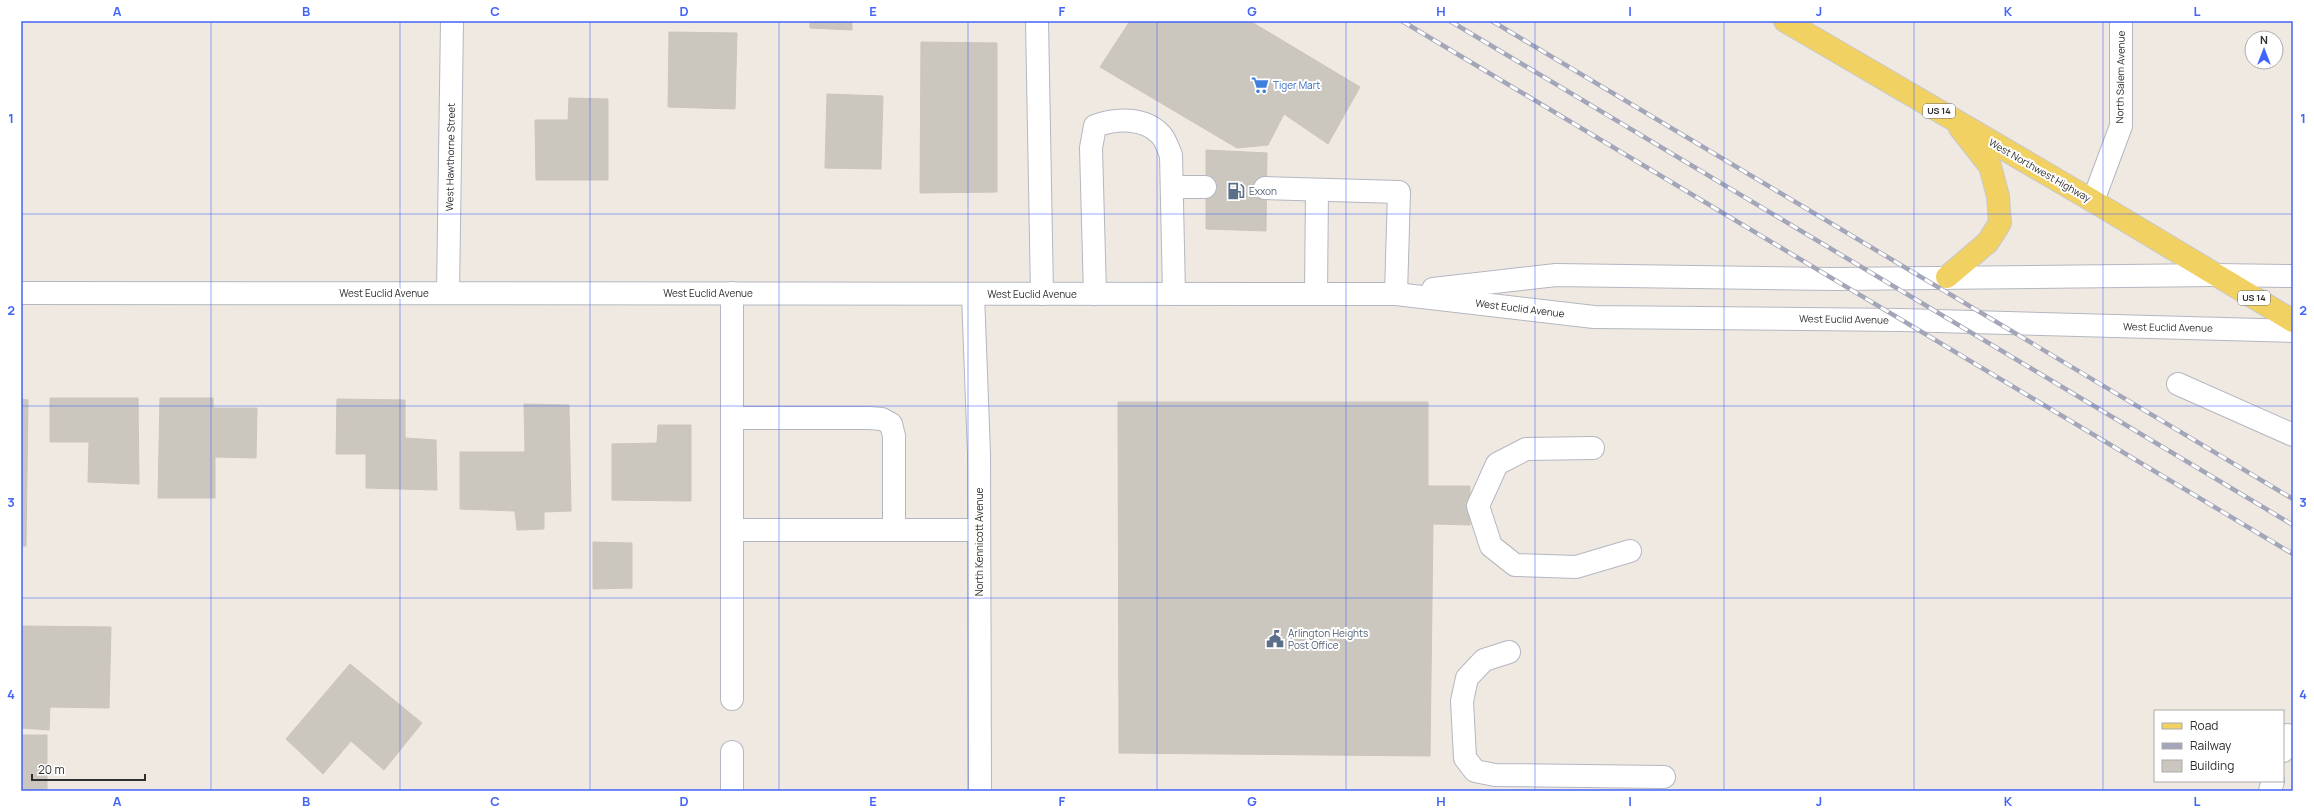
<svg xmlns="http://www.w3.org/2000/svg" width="2314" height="812" font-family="Manrope,sans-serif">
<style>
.building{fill:#cbc7bf;stroke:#cbc5ba}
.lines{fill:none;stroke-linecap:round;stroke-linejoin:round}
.service-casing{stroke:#b4b7c1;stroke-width:24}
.minor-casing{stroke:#b4b7c1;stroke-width:24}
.tertiary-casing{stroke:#b4b7c1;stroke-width:24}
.secondary-casing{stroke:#b4b7c1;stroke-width:24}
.primary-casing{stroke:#c9c9c9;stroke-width:24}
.service{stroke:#fff;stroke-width:22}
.minor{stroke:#fff;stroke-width:22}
.tertiary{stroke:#fff;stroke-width:22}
.secondary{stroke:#fff;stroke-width:22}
.primary{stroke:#f2d163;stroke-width:22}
.rail-casing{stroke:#a3a6b8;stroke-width:4.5}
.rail{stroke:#fff;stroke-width:3;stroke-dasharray:9;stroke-linecap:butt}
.grid{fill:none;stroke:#4264fb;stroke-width:1;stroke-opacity:0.55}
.labels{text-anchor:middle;stroke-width:4;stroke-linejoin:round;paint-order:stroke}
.shield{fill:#fff;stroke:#6d6d6d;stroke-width:1}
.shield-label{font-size:9px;font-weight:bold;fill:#2e2e2e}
.street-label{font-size:10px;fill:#2e2e2e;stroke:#fff}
.shop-label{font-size:10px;fill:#366cbe;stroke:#fff;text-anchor:start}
.service-label{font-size:10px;fill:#4e5e75;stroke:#fff;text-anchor:start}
.neatline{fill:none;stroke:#4264fb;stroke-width:1.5}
.grid-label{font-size:13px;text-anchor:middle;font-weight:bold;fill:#4264fb}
</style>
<rect width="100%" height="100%" fill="#efe9e1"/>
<!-- building -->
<g class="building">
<polygon points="810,21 852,21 852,30 810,28"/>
<polygon points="1130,21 1250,21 1360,87 1328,144 1284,114 1268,145 1237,148 1100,67"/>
<polygon points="669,32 737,33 735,109 668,107"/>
<polygon points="921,42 997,43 997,192 920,193"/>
<polygon points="827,94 883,96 881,169 825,168"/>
<polygon points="569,98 608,99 608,180 536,180 535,120 568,120"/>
<polygon points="1206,150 1267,153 1266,231 1206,229"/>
<polygon points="50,398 138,398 139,484 88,482 89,442 50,442"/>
<polygon points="160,398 213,398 213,408 257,408 256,458 215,457 215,498 158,498"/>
<polygon points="21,399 28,400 26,546 21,546"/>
<polygon points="337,399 405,400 405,438 436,440 437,490 366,488 366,454 336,454"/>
<polygon points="1118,402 1428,402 1428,486 1470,486 1470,525 1433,524 1430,756 1119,753"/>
<polygon points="524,404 569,405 571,511 544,512 544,529 517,530 515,511 460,509 460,452 525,452"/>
<polygon points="658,425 691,425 691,501 612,500 612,444 657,443"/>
<polygon points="593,542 632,543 632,588 593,589"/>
<polygon points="21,626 111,627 109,708 50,707 49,730 21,728"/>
<polygon points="350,664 422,723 384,770 351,741 323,774 286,739"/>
<rect x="21" y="735" width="26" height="56"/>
</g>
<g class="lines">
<!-- service casing -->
<g class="service-casing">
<g id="service">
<polyline points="1037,21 1042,294"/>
<polyline points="1172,187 1205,187"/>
<polyline points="1265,188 1399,192 1396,294"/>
<polyline points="732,293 732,699"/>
<path d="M 1095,294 L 1091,148 L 1095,126 C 1116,118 1145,117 1161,135 C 1166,140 1168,149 1171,155 L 1174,294"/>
<polyline points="1316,294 1317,190"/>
<polyline points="2178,384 2293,435"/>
<polyline points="732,418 869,418 882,419 891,424 894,436 894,530"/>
<polyline points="1593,448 1526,449 1497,464 1478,506 1491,546 1515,565 1576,567 1630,551"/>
<polyline points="732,530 979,530"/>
<polyline points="1509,652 1484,660 1467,678 1462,701 1465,758 1475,771 1495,775 1664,777"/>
<polyline points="732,752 732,791"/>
</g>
</g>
<!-- minor casing -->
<g class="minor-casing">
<g id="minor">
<polyline points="2093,201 2121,126 2121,21"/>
<polyline points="448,293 452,21"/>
<polyline points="973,294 979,454 980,791"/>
<polyline points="2283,751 2288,735"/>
<polyline points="2270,791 2273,781"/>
</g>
</g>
<!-- tertiary casing -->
<g class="tertiary-casing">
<polyline id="tertiary" points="2215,275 2293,276"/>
</g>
<!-- secondary casing -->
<g class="secondary-casing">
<g id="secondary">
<polyline points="1433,289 1556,275 1834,279 2215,275"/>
<polyline points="21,293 1396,294 1594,317 1901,320 2293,331"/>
</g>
</g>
<!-- primary casing -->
<g class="primary-casing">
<g id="primary">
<polyline points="1785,21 2093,201 2293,321"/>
<polyline points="1947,277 1988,242 2000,223 1998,196 1990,166 1960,128"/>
</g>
</g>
<!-- service -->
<use href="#service" class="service"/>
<!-- minor -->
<use href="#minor" class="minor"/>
<!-- tertiary -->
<use href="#tertiary" class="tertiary"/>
<!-- secondary -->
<use href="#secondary" class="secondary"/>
<!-- primary -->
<use href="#primary" class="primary"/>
<!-- rail casing -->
<g class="rail-casing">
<g id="rail">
<polyline points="1402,21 2293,554"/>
<polyline points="1450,21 2293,525"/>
<polyline points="1492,21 2293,499"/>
</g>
</g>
<!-- rail -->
<use href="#rail" class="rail"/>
</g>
<!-- grid -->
<path class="grid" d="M 211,21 L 211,791M 400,21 L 400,791M 590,21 L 590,791M 779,21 L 779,791M 968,21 L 968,791M 1157,21 L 1157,791M 1346,21 L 1346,791M 1535,21 L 1535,791M 1724,21 L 1724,791M 1914,21 L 1914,791M 2103,21 L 2103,791M 21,214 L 2293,214M 21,406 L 2293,406M 21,598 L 2293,598"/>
<!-- icons -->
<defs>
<g id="supermarket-bare" transform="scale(1.38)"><path d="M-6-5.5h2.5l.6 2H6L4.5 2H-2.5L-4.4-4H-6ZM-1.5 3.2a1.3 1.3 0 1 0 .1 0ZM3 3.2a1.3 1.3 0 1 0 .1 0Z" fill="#3f7fe0" stroke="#fff" stroke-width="2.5" paint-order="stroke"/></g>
<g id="fuel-bare" transform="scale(1.38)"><path d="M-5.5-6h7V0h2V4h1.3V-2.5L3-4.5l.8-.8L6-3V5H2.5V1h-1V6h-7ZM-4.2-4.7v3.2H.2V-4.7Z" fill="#5c6f8a" stroke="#fff" stroke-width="2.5" paint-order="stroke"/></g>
<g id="civic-bare" transform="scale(1.38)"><path d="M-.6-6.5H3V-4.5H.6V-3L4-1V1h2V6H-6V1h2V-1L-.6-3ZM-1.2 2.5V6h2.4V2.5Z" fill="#5c6f8a" stroke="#fff" stroke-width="2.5" paint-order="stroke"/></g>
</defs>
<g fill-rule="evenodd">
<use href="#supermarket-bare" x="1260" y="85"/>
<use href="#fuel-bare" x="1236" y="191"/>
<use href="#civic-bare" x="1275" y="639"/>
</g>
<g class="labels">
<!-- shield labels -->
<g class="shield">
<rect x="1923" y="104" width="32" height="14" rx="3"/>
<rect x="2238" y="291" width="32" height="14" rx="3"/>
</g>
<g class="shield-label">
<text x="1939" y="114">US 14</text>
<text x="2254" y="301">US 14</text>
</g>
<!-- street labels -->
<g class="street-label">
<text transform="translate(2120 77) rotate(-89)" y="4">North Salem Avenue</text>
<text transform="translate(450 157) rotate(-89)" y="4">West Hawthorne Street</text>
<text transform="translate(2040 170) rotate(30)" y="4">West Northwest Highway</text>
<text x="384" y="297">West Euclid Avenue</text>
<text x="708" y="297">West Euclid Avenue</text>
<text x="1032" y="298">West Euclid Avenue</text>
<text transform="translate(1520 308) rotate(7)" y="4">West Euclid Avenue</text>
<text transform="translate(1844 319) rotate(1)" y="4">West Euclid Avenue</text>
<text transform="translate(2168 327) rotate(1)" y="4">West Euclid Avenue</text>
<text transform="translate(979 542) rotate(-90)" y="4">North Kennicott Avenue</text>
</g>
<!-- shop labels -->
<g class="shop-label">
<text x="1273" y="89">Tiger Mart</text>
</g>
<!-- service labels -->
<g class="service-label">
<text x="1249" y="195">Exxon</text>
<text x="1288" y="637">Arlington Heights<tspan x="1288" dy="12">Post Office</tspan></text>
</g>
</g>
<!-- border -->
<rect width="2314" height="812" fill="none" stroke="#ffffff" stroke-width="44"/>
<!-- legend -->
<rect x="2154" y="710" width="130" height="72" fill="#ffffff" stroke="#ababab"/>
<rect x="2162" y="723" width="20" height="6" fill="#f2d163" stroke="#ababab"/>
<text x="2190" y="730" font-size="12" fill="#2e2e2e">Road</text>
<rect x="2162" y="743" width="20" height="6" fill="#a3a6b8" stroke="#ababab"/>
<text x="2190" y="750" font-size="12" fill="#2e2e2e">Railway</text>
<rect x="2162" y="760" width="20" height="12" fill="#cbc7bf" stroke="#ababab"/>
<text x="2190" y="770" font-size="12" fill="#2e2e2e">Building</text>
<!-- north arrow -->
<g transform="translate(2264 50)"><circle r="19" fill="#ffffff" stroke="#ababab"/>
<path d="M0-3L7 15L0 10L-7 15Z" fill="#4264fb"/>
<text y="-6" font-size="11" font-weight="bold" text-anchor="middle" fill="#2e2e2e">N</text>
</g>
<!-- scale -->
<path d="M32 774v6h113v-6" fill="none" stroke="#2e2e2e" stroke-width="2"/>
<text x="38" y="774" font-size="12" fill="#2e2e2e" stroke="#ffffff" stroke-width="3" paint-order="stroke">20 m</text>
<rect x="22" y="22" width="2270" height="768" class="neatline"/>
<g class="grid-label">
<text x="117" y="16">A</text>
<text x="306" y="16">B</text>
<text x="495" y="16">C</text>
<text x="684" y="16">D</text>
<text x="873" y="16">E</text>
<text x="1062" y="16">F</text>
<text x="1252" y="16">G</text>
<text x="1441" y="16">H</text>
<text x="1630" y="16">I</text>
<text x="1819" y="16">J</text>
<text x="2008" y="16">K</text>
<text x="2197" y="16">L</text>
<text x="11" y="123">1</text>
<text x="2303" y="123">1</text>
<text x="11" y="315">2</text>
<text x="2303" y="315">2</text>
<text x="11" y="507">3</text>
<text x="2303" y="507">3</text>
<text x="11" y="699">4</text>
<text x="2303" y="699">4</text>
<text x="117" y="806">A</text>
<text x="306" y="806">B</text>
<text x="495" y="806">C</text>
<text x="684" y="806">D</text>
<text x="873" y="806">E</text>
<text x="1062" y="806">F</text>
<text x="1252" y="806">G</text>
<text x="1441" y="806">H</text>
<text x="1630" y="806">I</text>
<text x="1819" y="806">J</text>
<text x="2008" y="806">K</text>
<text x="2197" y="806">L</text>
</g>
</svg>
